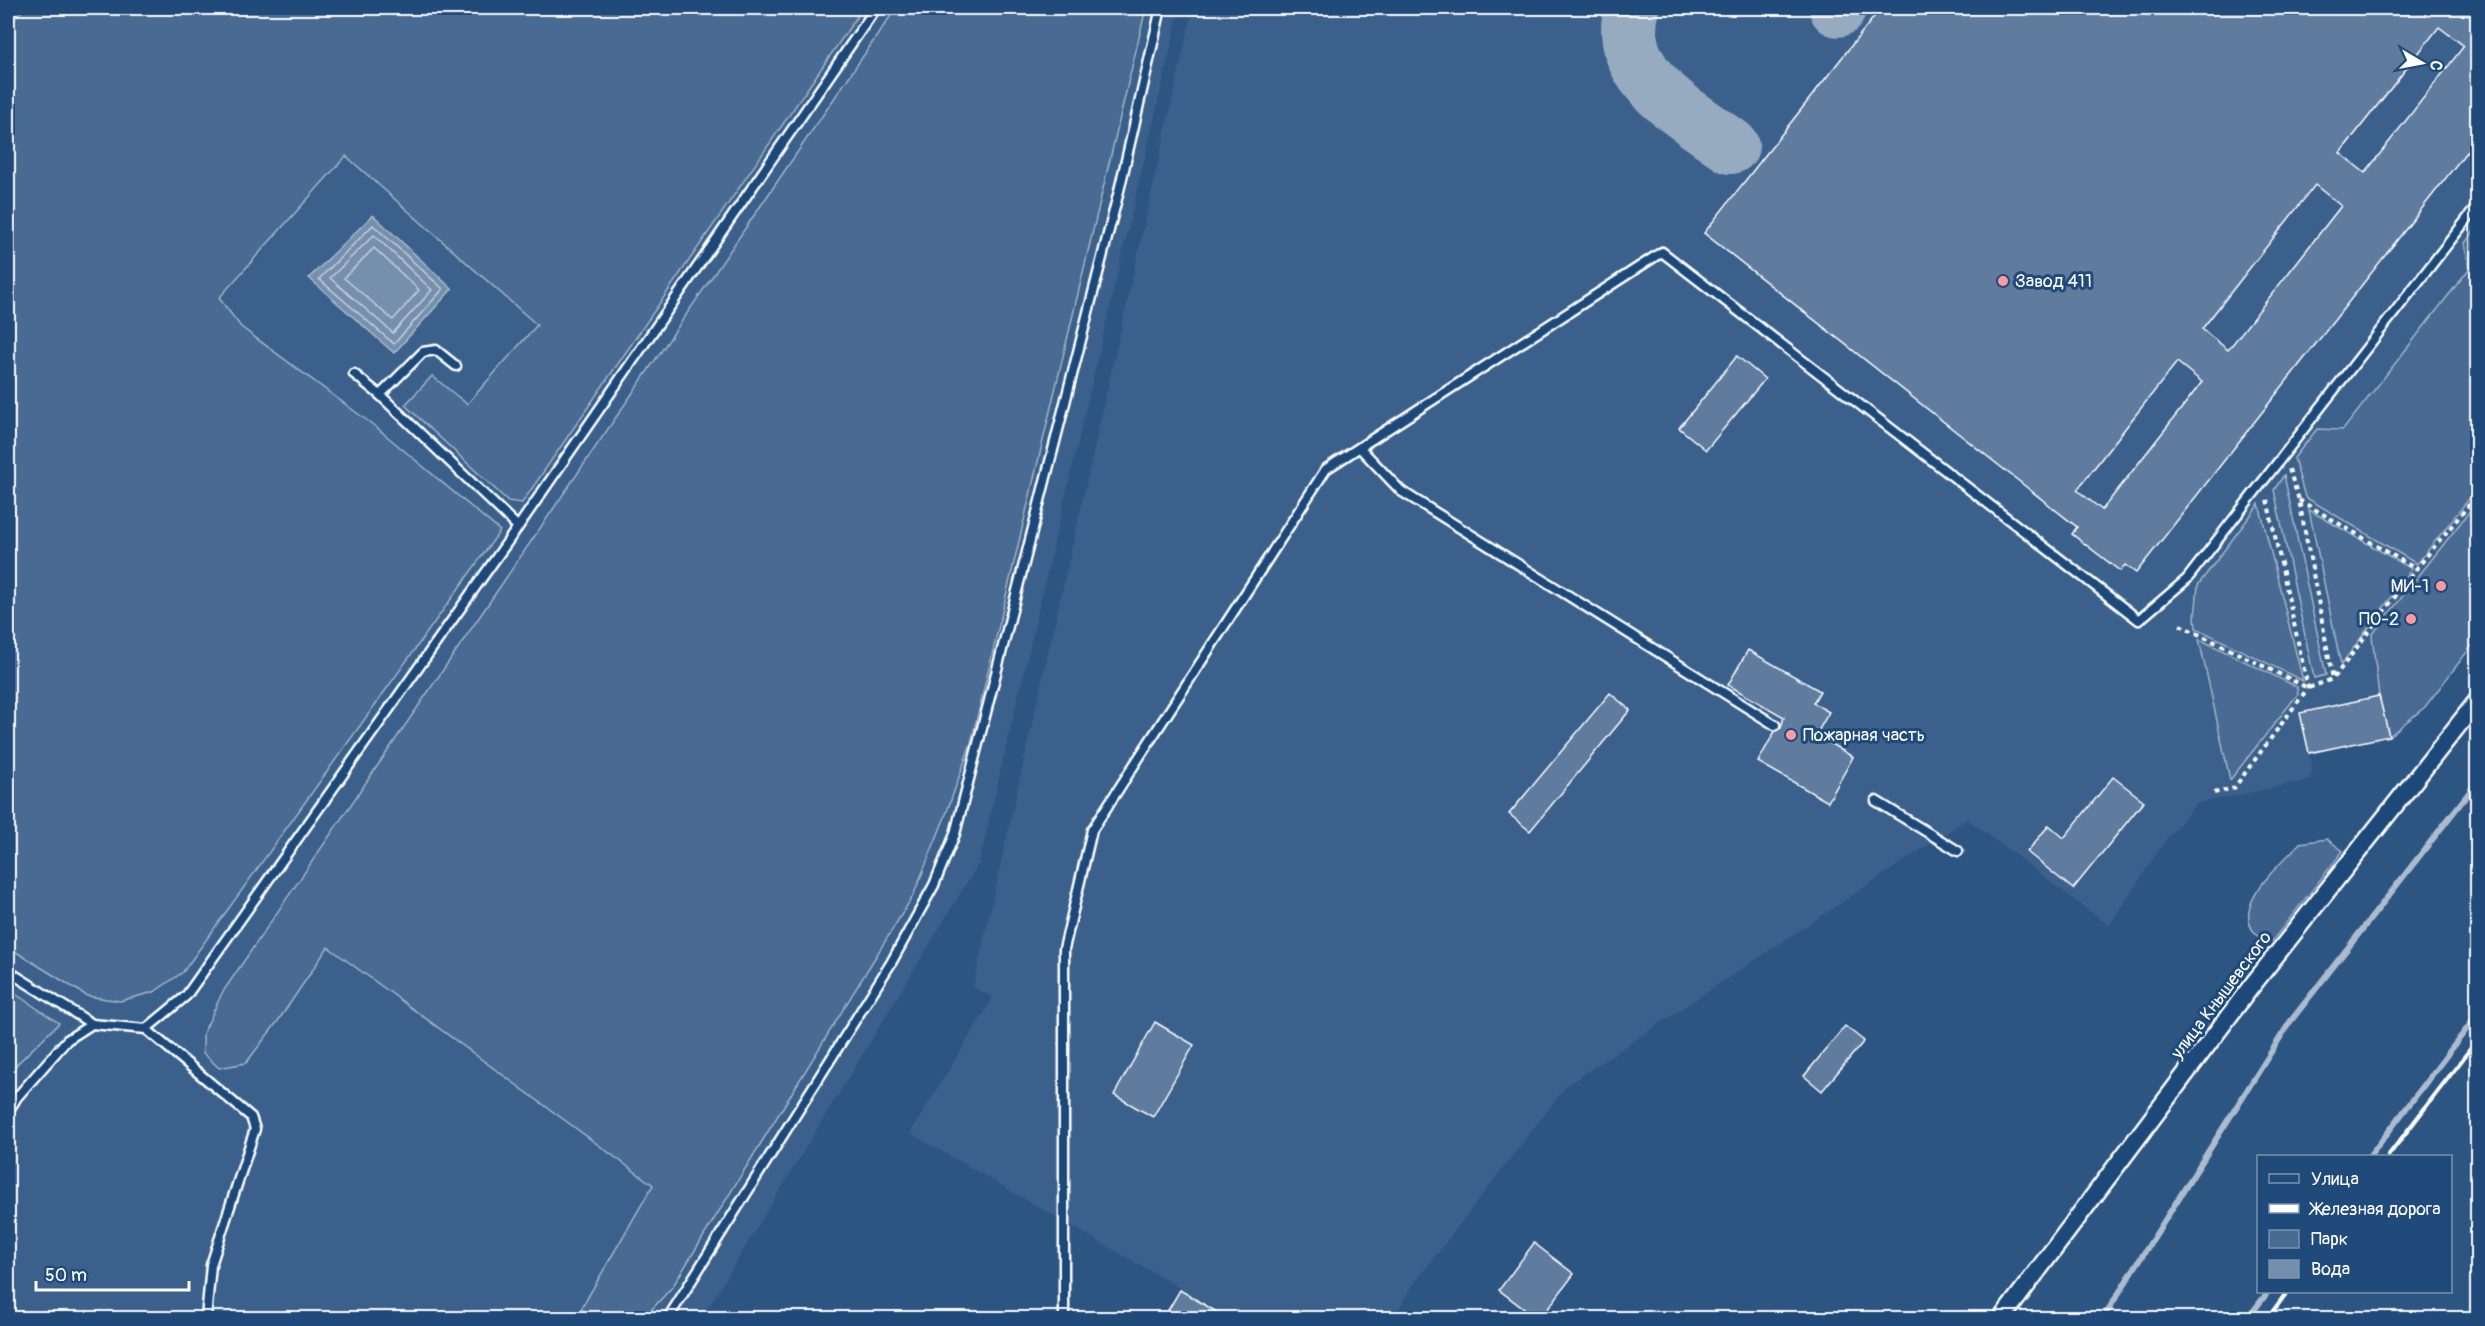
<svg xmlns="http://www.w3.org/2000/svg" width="2485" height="1326" font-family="Pangolin,sans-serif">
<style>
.built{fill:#3b618b}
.green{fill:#486b92;stroke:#a4b5c8;stroke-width:1.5}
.water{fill:#748fad;stroke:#acbcce;stroke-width:1.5}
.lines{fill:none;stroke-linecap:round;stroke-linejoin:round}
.shore{stroke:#c7d2de;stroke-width:1.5}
.stream{stroke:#acbcce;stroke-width:6}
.taxiway{stroke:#96aac0;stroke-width:56}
.building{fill:#5e7c9f;stroke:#fff;stroke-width:1.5;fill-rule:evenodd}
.service-casing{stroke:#fff;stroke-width:13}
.minor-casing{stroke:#fff;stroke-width:21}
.path{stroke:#fff;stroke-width:4;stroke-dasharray:4.5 4.5;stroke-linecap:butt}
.service{stroke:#1f4a7a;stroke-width:8}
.minor{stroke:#1f4a7a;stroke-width:16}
.rail{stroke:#fff;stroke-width:4.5}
.poi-dot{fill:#ff9aa2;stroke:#1f4a7a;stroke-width:2}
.labels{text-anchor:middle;stroke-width:6;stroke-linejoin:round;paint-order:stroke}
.poi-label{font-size:18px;fill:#fff;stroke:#1f4a7a;text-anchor:start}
.street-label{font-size:18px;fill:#fff;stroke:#1f4a7a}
</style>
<rect width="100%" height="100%" fill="#2c5582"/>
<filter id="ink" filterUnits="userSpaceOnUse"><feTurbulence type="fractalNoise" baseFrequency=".0167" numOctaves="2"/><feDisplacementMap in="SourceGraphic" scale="12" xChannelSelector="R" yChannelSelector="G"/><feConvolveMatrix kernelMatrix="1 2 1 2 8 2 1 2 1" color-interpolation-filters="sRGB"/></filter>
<g filter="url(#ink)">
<!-- built -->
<g class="built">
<polygon points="8,8 1180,8 979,863 702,1318 8,1318"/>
<polygon points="1193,8 2477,8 2477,639 2425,707 2389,736 2309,752 2313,768 2309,780 2196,804 2163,844 2109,926 1967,819 1566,1086 1413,1285 1393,1318 1232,1318 910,1133 993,998 973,987"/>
</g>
<!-- green -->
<g class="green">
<polygon points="24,8 863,8 522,503 508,501 405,405 432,376 467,404 537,325 346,156 219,298 241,327 376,427 500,531 183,972 154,992 120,1001 87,996 8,947 8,27"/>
<polygon points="896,8 1146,8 971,743 945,817 913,896 673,1286 644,1318 599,1318 581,1309 653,1185 328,947 278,1021 246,1063 219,1068 203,1053 203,1034 222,993"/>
<polygon points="2477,227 2477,489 2417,564 2305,497 2294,458 2317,429 2343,430 2469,269 2465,243"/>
<polygon points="2284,475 2326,675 2314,678 2274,490"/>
<polygon points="2477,502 2477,639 2425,707 2389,736 2379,696 2372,635"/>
<polygon points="2259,504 2303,681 2196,628 2195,618 2198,585"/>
<polygon points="2309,510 2412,569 2341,665"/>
<polygon points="2199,639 2297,687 2298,694 2230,780"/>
<path d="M 2327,839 L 2343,851 L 2272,941 L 2265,942 C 2221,913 2277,868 2300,843 Z"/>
<polygon points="8,989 59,1023 17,1064 8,1080"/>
</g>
<!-- water -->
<polygon class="water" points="373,215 452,289 394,353 309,278"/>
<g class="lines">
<!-- shore -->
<g class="shore">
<polygon points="373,225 443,289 394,344 319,279"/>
<polygon points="374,235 432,290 393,333 330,278"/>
<polygon points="374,248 419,290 393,320 344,278"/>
</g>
<!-- stream -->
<g class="stream">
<polyline points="2370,1156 2478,1014"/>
<polyline points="2103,1318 2290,1022 2478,781"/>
<polyline points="2248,1318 2268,1292"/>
</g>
<!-- taxiway -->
<g class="taxiway">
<path d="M 1632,8 C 1614,77 1684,111 1731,146"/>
<polyline points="1837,8 1838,9"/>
</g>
</g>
<!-- building -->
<g class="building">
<path d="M 1881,8 L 2478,8 L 2478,137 L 2136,573 L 2125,565 L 2120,571 L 2072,534 L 2077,527 L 1704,233 ZM 2439,27 L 2464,46 L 2365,173 L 2340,153 ZM 2315,185 L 2341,206 L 2228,350 L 2202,329 ZM 2177,362 L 2202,382 L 2102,510 L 2077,490 Z"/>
<polygon points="1737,356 1765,379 1706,450 1679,428"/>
<polygon points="1748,650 1820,691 1813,703 1829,712 1816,735 1853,757 1828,802 1758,762 1775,731 1781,728 1784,717 1728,685"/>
<polygon points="1610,693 1630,710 1530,831 1509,814"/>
<polygon points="2379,696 2389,736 2309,753 2300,713"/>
<polygon points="2113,777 2144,801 2073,889 2027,852 2049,825 2064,838"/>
<polygon points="1155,1022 1194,1045 1153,1117 1114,1095"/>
<polygon points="1845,1026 1864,1041 1822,1091 1804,1076"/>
<polygon points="1534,1243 1574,1274 1541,1318 1536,1318 1499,1290"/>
<polygon points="1180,1290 1227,1318 1178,1318 1167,1312"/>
</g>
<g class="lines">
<!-- service casing -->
<g class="service-casing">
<g id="service">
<polyline points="354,374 380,395 423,352 436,350 456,366"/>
<polyline points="380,395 518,527"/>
<polyline points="1361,449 1401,491 1775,725"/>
<polyline points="1876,801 1958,851"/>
<polyline points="8,971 92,1024 146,1029 186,996 518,527 876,8"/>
<polyline points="146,1029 251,1117 255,1129 211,1265 206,1318"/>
<polyline points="8,1112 17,1097 67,1040 92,1024"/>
<polyline points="668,1318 891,963 934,885 955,834 1119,191 1161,8"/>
<polyline points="1064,1318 1064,949 1092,830 1326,469 1662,252 2139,620 2187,579 2478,205"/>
</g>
</g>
<!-- minor casing -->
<g class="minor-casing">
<polyline id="minor" points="2002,1318 2250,988 2478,700"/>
</g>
<!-- path -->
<g class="path">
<polyline points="2289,469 2299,500 2333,679"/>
<polyline points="2299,500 2416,569"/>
<polyline points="2180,625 2308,688 2333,679 2416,569 2478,494"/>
<polyline points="2214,793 2234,788 2308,688 2267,499"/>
</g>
<!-- service -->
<use href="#service" class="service"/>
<!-- minor -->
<use href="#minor" class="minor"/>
<!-- rail -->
<g class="rail">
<polyline points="2388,1156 2478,1039"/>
<polyline points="2268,1318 2287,1292"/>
</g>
</g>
</g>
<!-- markers -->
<g class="poi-dot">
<circle cx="2003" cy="281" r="6"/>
<circle cx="2441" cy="586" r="6"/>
<circle cx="2411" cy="619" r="6"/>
<circle cx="1791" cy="735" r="6"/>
</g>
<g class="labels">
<!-- poi labels -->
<g class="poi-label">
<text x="2015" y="287">Завод 411</text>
<text x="2429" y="592" text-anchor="end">МИ-1</text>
<text x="2399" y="625" text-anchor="end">ПО-2</text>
<text x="1803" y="741">Пожарная часть</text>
</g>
<!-- street labels -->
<g class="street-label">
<text transform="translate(2221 995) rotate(-53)" y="6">улица Кнышевского</text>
</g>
</g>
<!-- margin -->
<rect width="2485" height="1326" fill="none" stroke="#1f4a7a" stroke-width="30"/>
<rect x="15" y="15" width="2455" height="1296" fill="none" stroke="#fff" stroke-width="2" filter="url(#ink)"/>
<!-- legend -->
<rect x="2257" y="1155" width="195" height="138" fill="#1f4a7a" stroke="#7992af" stroke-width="1.5"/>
<rect x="2269" y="1174" width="30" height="9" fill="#1f4a7a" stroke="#7992af" stroke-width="1.5"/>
<text x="2311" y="1185" font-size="18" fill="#ffffff">Улица</text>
<rect x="2269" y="1204" width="30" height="9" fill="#ffffff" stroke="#7992af" stroke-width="1.5"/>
<text x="2311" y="1215" font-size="18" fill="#ffffff">Железная дорога</text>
<rect x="2269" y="1230" width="30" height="18" fill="#486b92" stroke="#7992af" stroke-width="1.5"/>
<text x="2311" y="1245" font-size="18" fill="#ffffff">Парк</text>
<rect x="2269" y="1260" width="30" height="18" fill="#748fad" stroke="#7992af" stroke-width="1.5"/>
<text x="2311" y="1275" font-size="18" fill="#ffffff">Вода</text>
<!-- north arrow -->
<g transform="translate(2422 63) rotate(100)" stroke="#1f4a7a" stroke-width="4.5" paint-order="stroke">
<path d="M0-4.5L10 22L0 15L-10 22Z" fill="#ffffff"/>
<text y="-9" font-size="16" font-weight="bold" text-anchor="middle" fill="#ffffff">С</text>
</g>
<!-- scale -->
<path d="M36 1281v9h153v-9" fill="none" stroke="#ffffff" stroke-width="3"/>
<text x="45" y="1281" font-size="18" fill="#ffffff" stroke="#1f4a7a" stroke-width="4.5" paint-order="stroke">50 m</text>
</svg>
